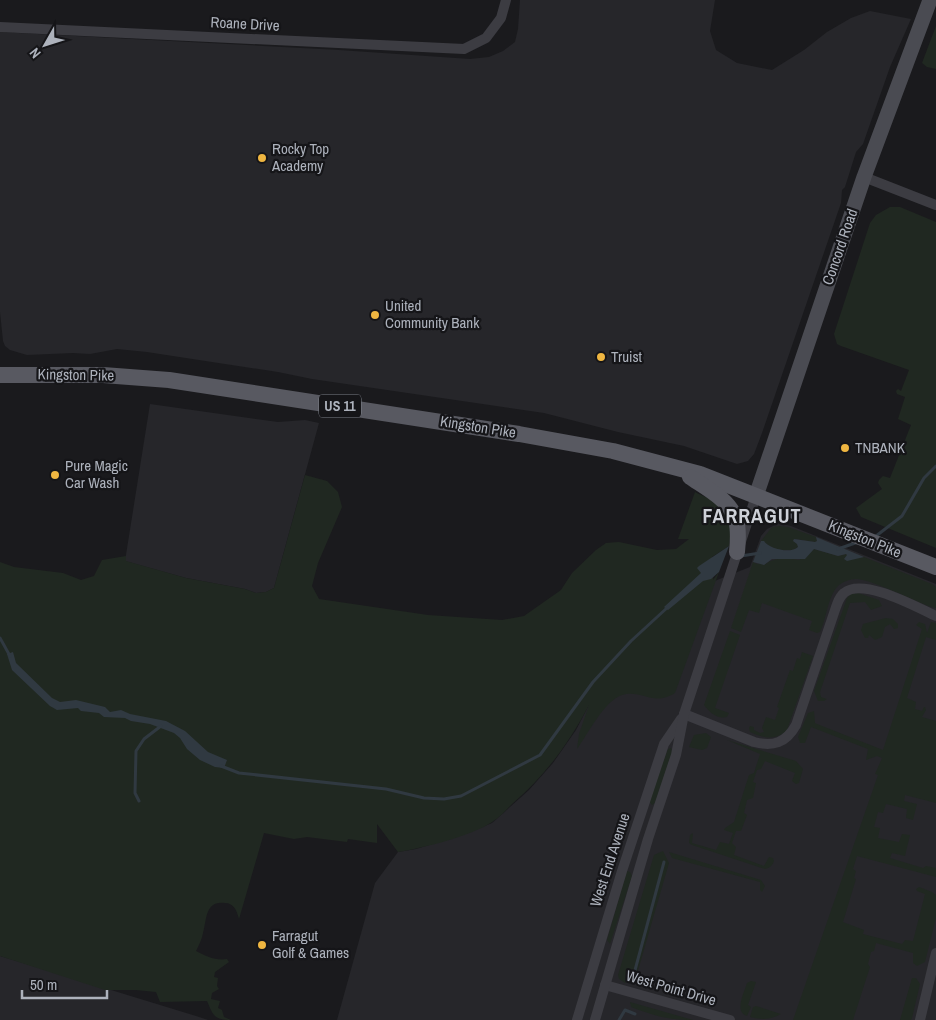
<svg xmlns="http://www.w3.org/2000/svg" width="936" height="1020" font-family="'Archivo Narrow',sans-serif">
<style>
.built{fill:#26262a}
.green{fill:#202821}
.water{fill:#303941}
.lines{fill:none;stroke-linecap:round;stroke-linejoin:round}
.stream{stroke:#303941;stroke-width:3}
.street{stroke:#3c3c42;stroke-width:10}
.secondary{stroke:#4a4b52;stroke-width:15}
.primary{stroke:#585961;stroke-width:16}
.poi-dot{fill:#efb641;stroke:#151518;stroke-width:2}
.labels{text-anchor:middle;stroke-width:4.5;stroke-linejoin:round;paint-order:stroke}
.shield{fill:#151518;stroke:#7f838b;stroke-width:1}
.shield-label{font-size:14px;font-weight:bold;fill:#adb2bc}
.street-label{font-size:15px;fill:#adb2bc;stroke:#151518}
.poi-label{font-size:15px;fill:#adb2bc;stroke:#151518;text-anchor:start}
.district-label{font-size:20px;font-weight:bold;letter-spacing:1px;fill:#ced1d8;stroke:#151518}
</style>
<rect width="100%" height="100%" fill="#1a1a1d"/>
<!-- built -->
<g class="built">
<polygon points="520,0 715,0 710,31 716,50 737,63 772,70 804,50 827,32 851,18 870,11 911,19 890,67 863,144 856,152 845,187 842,190 841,203 762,433 754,454 748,461 737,464 684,446 618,432 544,413 312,379 278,372 147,352 117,349 90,354 73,353 27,355 10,350 5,346 3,341 0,312 0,32 339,50 470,59 489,57 503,51 515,42 518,29"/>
<polygon points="150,404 278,422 305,420 319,423 274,588 266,592 256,593 245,589 186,578 125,561"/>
<polygon points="779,523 791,526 936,584 936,1020 337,1020 375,883 398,852 416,849 465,834 492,823 529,790 553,763 576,730 591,701 712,582 750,567 761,536 767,529"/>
<polygon points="0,956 196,1016 208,1020 0,1020"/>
</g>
<!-- green -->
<g class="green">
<polygon points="936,26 936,69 927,67 922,63"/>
<polygon points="890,207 900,207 936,222 936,548 861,517 856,508 882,489 878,483 879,480 883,476 890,478 911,425 898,419 905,397 897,394 896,391 898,389 901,391 909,370 841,346 837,344 834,334 870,223 876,215"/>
<path d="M 305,475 L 327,481 L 338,492 L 342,507 L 318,563 L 312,586 L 319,599 L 428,615 L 502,620 L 524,616 L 561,590 L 572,573 L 596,550 L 606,543 L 619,542 L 657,550 L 676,549 L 689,539 L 678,539 L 695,492 C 702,496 711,498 717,503 C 730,514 732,531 729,546 L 712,557 L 714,572 L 713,580 L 719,572 L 675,693 C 653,707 642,689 622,695 C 604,701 588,734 577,749 L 579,734 L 589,705 C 569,743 545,776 512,804 C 506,810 500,817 492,822 C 472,836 423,848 398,852 L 377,824 L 377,843 L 348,839 L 347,842 L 307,837 L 294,839 L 264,833 L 239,919 C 237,911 234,903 225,903 C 205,900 207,919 203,933 C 202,939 199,945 196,951 C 205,956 216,961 227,959 L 229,962 L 215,972 L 214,977 L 218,978 L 217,986 L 219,989 L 212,993 L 211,999 L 220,1001 L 218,1008 L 222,1010 L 224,1017 L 231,1020 C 214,1020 213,1015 207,1001 L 160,1002 L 156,992 L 136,990 L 105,990 L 0,956 L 0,562 L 14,567 L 63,573 L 81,580 L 94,576 L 102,560 L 126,556 L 126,561 L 186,578 L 245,589 L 256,593 L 266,592 L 274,588 Z"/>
<path d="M 780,526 L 788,527 L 816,537 L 817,541 L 815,542 L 796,539 L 794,542 L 797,543 L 798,547 C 791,554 769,549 764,541 L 761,541 L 772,527 Z"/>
<path d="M 814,549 L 838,556 L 846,554 L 852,559 L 864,557 L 932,584 L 936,587 L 936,608 L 931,607 C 915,601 870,579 856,579 C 850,579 842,582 838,586 C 827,598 827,618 820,632 L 817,633 L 809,630 L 812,621 L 762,603 L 759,613 L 749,610 L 741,632 L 731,628 L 753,562 L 757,564 L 760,563 L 764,565 C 775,557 785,558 799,560 Z"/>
<polygon points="858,593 879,600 882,606 871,610 865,602 850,603 820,692 821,697 827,699 824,701 818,701 814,691 847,598 851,594"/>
<polygon points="886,618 893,619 898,624 898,628 894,629 890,624 885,627 882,637 875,640 869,635 868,638 865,638 861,630 863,624"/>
<polygon points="919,622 925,624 927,633 931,622 936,623 936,640 926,637 907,698 916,702 915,709 922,711 924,707 925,707 926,710 922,717 936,721 936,803 905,795 904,801 917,804 913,820 906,818 907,809 886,804 883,813 878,812 874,827 880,828 878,838 899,842 902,834 910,835 905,856 892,853 890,858 923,868 926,866 936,868 936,877 857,856 853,869 856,871 854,878 856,879 843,922 864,930 863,934 902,944 905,940 913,941 925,894 917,891 916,889 919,887 932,892 936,895 936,918 925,962 917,966 913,963 913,953 876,943 874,951 871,952 868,964 870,967 853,1020 793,1020 878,775 875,774 882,758 877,756 866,760 868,749 811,727 805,743 800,743 798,737 808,713 814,711 815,723 817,724 883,750 922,629 916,625"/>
<path d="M 730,631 L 740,635 L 715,708 L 729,713 L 727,717 C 717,719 710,713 704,705 Z"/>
<path d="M 802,652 L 813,656 L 787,730 C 776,741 763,738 750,732 L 749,728 L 750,726 L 754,727 L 754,730 L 760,733 L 764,732 L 762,728 L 766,717 L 775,720 L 779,708 L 777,707 L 790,670 L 793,671 L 797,658 L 800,659 Z"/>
<polygon points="706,733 711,737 707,748 702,750 689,747 694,735"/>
<path d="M 727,740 L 796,761 L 803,769 L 799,783 L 796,784 L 792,781 L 795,773 L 765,761 L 761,769 L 757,770 L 753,782 L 756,783 L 753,798 L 747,800 L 744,813 L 747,815 L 741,831 L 736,831 L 732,843 L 736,847 L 734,855 L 764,866 L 769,857 L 773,858 L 774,861 C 772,866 770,868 765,869 L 692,845 L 689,843 L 690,835 L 693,833 L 692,843 L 716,850 L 720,842 L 729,844 L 733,833 L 724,830 L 725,828 L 734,822 L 749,775 L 754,773 L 760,754 Z"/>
<polygon points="671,748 672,752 655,803 652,805 649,801 668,749"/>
<polygon points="663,851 669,863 637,974 634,978 625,983 619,979 618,975 654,855"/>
<polygon points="669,852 761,880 765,886 762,892 760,890 760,882 672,858"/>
<polygon points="627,871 630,872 632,876 610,944 607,940"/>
<polygon points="912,978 916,978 920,984 912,1018 911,1020 900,1020"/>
<path d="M 751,981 L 756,982 L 748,1005 L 751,1007 L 747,1016 C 734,1012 744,993 747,983 Z"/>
<path d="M 630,1002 L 693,1020 C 668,1020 655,1016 631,1007 Z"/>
<path d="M 756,1006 L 781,1014 C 770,1020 762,1020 750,1017 L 753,1007 Z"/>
</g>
<!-- water -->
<g class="water">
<path d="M 816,537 L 864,557 L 847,561 L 844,559 L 847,555 L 846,554 L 838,556 L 814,549 L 805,559 L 772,559 L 764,565 L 753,562 L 761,541 L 764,541 C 769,549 791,554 798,547 L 797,544 L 793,541 L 794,539 L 815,542 L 817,541 Z"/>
<polygon points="729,546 719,572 711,579 703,581 668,610 664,607 701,573 697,568 699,566"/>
<polygon points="13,652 16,663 52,698 60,702 76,700 105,707 110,712 121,710 130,714 166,721 185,731 208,752 227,760 224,768 215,767 200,760 187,749 180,738 174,733 150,724 131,721 125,718 104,717 99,713 81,711 78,708 57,710 50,706 12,670 7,654"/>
</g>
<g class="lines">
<!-- stream -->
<g class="stream">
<polyline points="876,536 902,516 924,478 936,466"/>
<polyline points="838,549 858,542"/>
<polyline points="741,556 760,553"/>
<polyline points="0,638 10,656"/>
<polyline points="221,766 239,773 386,789 424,798 444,799 461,796 540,755 593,682 631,641 668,607"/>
<polyline points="139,801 135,793 136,751 144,739 161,726"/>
<polyline points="634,974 664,862"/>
<polyline points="619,1020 625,1010 635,1014"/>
</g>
<!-- street -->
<g class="street">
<polyline points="0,27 464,49 486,38 501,18 506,0"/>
<polyline points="864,177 936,205"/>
<path d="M 684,714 L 754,742 C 773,747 786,743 796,725 L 836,607 C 838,602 839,597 844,593 C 863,577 916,607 936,616"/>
<polyline points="605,985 730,1020"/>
<polyline points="577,1020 622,871 664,744 681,719"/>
<polyline points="595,1020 648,839 676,755 684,714 756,496"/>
<polyline points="920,1020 936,953"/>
</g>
<!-- secondary -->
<polyline class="secondary" points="756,496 864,177 930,0"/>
<!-- primary -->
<g class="primary">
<polyline points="0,375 103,375 169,380 519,434 613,451 700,474 936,567"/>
<path d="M 690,477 C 706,488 730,500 736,520 C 739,530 738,542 737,552"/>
</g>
</g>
<!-- markers -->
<g class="poi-dot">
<circle cx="262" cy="158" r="5"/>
<circle cx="375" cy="315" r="5"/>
<circle cx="601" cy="357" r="5"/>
<circle cx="845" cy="448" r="5"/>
<circle cx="55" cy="475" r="5"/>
<circle cx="262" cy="945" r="5"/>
</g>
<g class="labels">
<!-- shield labels -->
<rect class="shield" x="319" y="394.5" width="42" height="23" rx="4"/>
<g class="shield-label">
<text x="340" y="411">US 11</text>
</g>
<!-- street labels -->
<g class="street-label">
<text transform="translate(245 24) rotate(3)" y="5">Roane Drive</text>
<text transform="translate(840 247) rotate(-71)" y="5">Concord Road</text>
<text transform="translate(76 375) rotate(1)" y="5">Kingston Pike</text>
<text transform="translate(478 427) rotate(9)" y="5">Kingston Pike</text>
<text transform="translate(865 539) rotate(22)" y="5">Kingston Pike</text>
<text transform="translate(610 860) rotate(-72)" y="5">West End Avenue</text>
<text transform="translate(671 988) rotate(16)" y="5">West Point Drive</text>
</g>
<!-- poi labels -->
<g class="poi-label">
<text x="272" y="154">Rocky Top<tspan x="272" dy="17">Academy</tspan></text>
<text x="385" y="311">United<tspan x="385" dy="17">Community Bank</tspan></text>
<text x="611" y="362">Truist</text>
<text x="855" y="453">TNBANK</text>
<text x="65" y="471">Pure Magic<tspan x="65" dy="17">Car Wash</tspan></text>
<text x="272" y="941">Farragut<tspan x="272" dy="17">Golf &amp; Games</tspan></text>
</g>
<!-- district labels -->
<g class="district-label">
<text x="752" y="523">FARRAGUT</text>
</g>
</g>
<!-- north arrow -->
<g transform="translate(45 45) rotate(231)" stroke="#151518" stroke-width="4" paint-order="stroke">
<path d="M0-4L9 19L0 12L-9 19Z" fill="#adb2bc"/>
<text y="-8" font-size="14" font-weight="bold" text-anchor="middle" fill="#adb2bc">N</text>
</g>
<!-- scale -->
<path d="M22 990v8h85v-8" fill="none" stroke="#adb2bc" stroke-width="2.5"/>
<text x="30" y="990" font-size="15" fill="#adb2bc" stroke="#151518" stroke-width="4" paint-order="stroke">50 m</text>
</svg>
